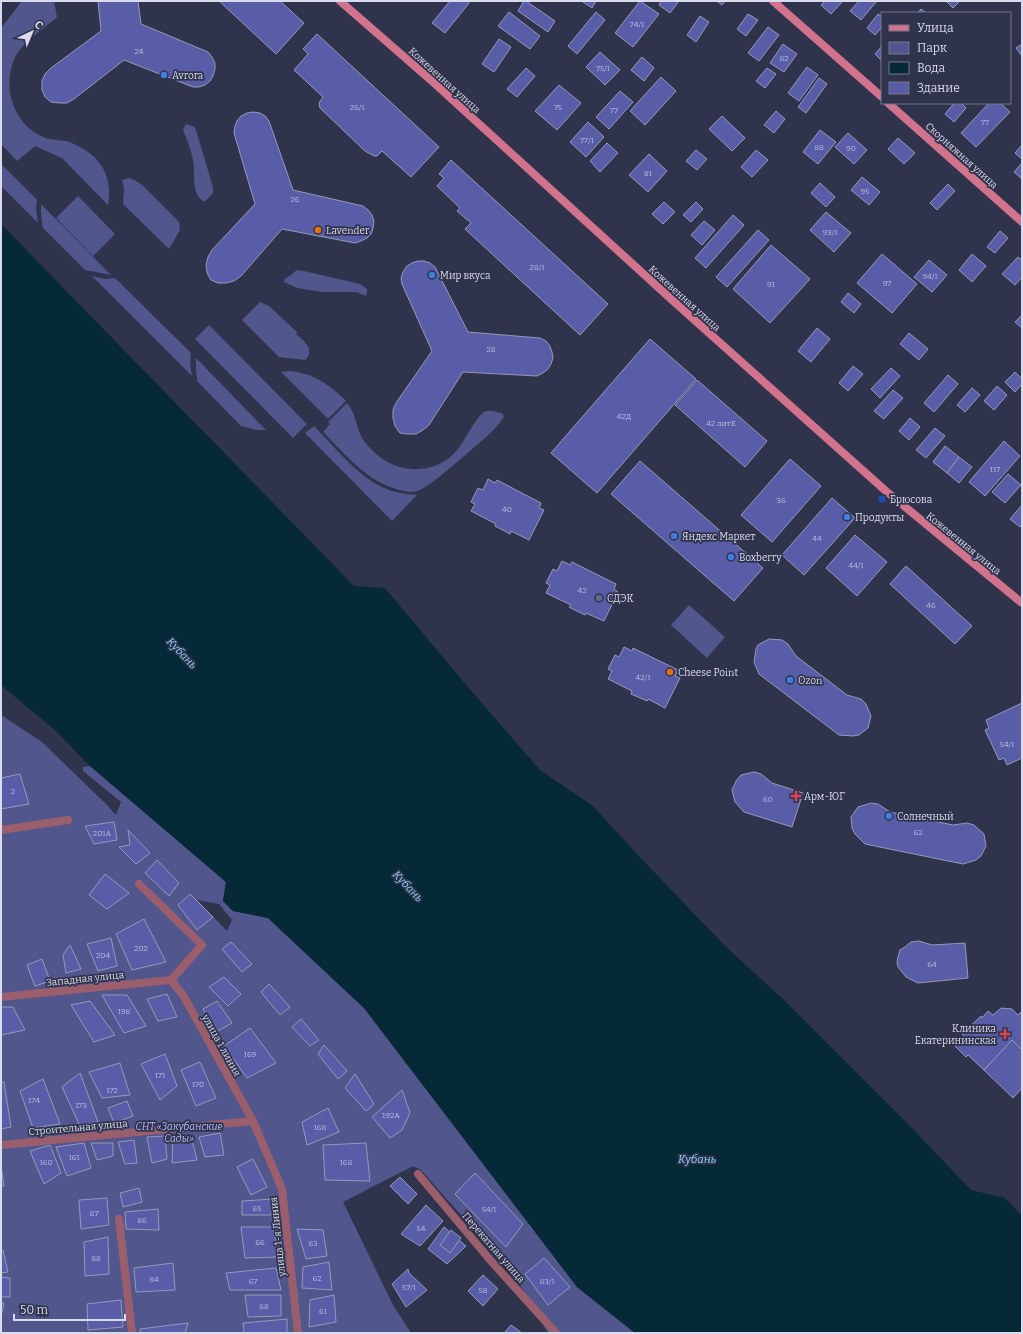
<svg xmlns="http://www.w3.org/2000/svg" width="1023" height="1334" font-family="Bitter,serif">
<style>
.green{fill:#51568c;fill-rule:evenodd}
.water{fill:#052937}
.building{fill:#595da8;stroke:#959ab9}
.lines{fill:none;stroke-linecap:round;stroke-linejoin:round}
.street{stroke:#9a5e6d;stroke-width:8}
.secondary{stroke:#d1738c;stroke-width:8}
.shop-dot{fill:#3f7fe0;stroke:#30334c;stroke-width:1.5}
.food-dot{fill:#e8710a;stroke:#30334c;stroke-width:1.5}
.transit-dot{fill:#1a4fb4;stroke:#30334c;stroke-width:1.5}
.service-dot{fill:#5c6f8a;stroke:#30334c;stroke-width:1.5}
.health-dot{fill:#e0444e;stroke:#30334c;stroke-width:1.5}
.labels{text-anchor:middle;stroke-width:3.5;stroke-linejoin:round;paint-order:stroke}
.number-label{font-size:8px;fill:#babcdc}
.poi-label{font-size:10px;fill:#dadced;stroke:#30334c;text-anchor:start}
.street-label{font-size:10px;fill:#dadced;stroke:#30334c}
.park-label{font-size:10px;font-style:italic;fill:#b4bcfa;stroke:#30334c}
.water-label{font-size:11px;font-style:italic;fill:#8ad3f8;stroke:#30334c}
</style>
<rect width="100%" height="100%" fill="#30334c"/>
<!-- green -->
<g class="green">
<path d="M 22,1 L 54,1 L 57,17 C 44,28 28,39 18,52 C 0,81 11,123 43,137 C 50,140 58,140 66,141 C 71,142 76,145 80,147 C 103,159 113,180 108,205 L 62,158 L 35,146 L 17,161 L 1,144 L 1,28 Z"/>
<path d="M 186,124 L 195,127 L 213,187 L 213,193 L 204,202 C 190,192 196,175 193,160 C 191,150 187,140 183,130 Z"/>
<polygon points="1,164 37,200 36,208 38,223 1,186"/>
<polygon points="129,178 134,180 141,184 179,222 180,230 169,249 123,204 124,189 122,180"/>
<polygon points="78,196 115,234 93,256 56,218"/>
<polygon points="41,204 111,275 85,270 43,228 41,215"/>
<polygon points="297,270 304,271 360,284 367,289 367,293 366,296 356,292 323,292 309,290 297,288 284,282 284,280"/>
<polygon points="92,276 106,279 115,278 191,353 190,363 192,376"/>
<path d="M 260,302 L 269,306 L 297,332 L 296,334 C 304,341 316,350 305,360 L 279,357 L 242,320 Z"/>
<polygon points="209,325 307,424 293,438 195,339"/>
<polygon points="196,358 266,430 257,430 241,426 197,381 196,370"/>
<path d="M 290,371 C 313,373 330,385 346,401 L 328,419 L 281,372 Z"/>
<path d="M 347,403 C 355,413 356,423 360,434 C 363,441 368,446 373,451 C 396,475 437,476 458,449 C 465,440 476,417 484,412 C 490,409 497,412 502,413 L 504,416 C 499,428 473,448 463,457 C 453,465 428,488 417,491 C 412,493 404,491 399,490 C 366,481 346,455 323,432 L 330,424 L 328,422 Z"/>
<path d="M 314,426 C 335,447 356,475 384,488 C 395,493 406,494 417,495 L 392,521 L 305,433 Z"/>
<polygon points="689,605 725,637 707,658 671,625"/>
<path d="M 1,715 L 42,742 L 106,804 L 116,815 L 121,802 L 83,771 L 83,767 L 90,766 L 226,882 L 223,901 L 233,911 L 268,918 L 364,1008 L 577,1287 L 635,1333 L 548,1333 L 536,1311 L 513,1274 L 421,1170 L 413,1166 L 343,1202 L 393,1305 L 411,1333 L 1,1333 ZM 197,900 L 219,904 L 232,920 L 227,931 Z"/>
</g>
<!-- water -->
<polygon class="water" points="1,224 354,586 385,588 467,686 540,770 593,806 635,852 724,945 785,1001 906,1122 971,1190 1005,1198 1022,1216 1022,1333 635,1333 577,1287 364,1008 268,918 233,911 223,901 226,882 90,766 57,732 1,685"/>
<!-- building -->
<g class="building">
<polygon points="98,1 138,1 141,24 208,52 212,57 215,63 215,69 213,76 210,81 205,85 199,87 193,87 124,60 74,99 67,103 59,103 51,102 45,97 42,90 42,81 45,74 51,68 101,31"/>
<polygon points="219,1 280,1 304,23 276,54"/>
<polygon points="450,1 467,1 469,3 445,33 432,23"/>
<polygon points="524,1 526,1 555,21 548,32 518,11"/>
<polygon points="583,1 596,1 592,8 583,2"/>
<polygon points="640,1 659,14 633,47 615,33"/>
<polygon points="661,1 679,1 670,13 659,5"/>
<polygon points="717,1 725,1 722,5"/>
<polygon points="825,1 843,1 831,14 821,5"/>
<polygon points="859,1 877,1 861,20 850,11"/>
<polygon points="946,1 960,1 953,8"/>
<polygon points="921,9 926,13 918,13"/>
<polygon points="509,12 540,36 530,49 498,26"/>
<polygon points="596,12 605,20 577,54 568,46"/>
<polygon points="748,14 758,20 746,36 737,29"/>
<polygon points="878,14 882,17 882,27 875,35 867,28"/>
<polygon points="700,16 709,22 696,42 687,35"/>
<polygon points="768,27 779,35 759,61 748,53"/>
<polygon points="317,34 439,147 411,177 382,151 377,156 374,156 365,151 320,108 319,103 323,97 294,70 308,54 303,49"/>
<polygon points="499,39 511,47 494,72 482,64"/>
<polygon points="783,44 797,54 784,72 770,63"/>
<polygon points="1022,44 1022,56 1016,48"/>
<polygon points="882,46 882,61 875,54"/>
<polygon points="600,52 620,70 605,85 586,67"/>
<polygon points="642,57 654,68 644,81 631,70"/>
<polygon points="807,67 818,75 799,101 788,93"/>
<polygon points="526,68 535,76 517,97 507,89"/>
<polygon points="767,68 776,74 765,88 756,81"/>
<polygon points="661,77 676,91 645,125 630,111"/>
<polygon points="819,78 827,84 806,113 798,107"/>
<polygon points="559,85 581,103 557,130 535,111"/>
<polygon points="620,91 633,102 609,129 596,117"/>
<polygon points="954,103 961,103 966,108 954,122 945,114"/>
<polygon points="989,103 1000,103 1010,112 976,147 961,133"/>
<polygon points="776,111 785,119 774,133 764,125"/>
<polygon points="253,112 260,113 265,116 269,121 293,190 363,206 368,210 372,215 374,221 373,228 371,234 367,238 361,241 355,243 282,229 241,276 234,281 226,283 218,283 211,280 207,273 206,265 208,257 212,250 255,204 234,133 235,126 237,121 241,116 247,113"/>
<polygon points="722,116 745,138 732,151 709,129"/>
<polygon points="588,122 604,137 586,157 570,142"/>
<polygon points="820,130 836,142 818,164 803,152"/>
<polygon points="848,133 867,150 854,164 835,147"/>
<polygon points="898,138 915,153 904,164 888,149"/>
<polygon points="607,143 618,153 600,172 590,161"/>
<polygon points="1022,145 1022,159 1015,153"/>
<polygon points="696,150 707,159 697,170 686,161"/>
<polygon points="756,150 768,160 752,177 741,167"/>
<polygon points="649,154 667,171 648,192 629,175"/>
<polygon points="451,160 608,304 580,335 465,229 471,223 457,211 460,208 437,186 444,178 439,174"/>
<polygon points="1022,163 1022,179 1014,172"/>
<polygon points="862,177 880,192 869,205 851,190"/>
<polygon points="820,183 835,197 826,207 811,193"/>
<polygon points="948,184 955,191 937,210 930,203"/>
<polygon points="664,202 675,212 663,224 652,214"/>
<polygon points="696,202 703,209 691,222 683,215"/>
<polygon points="826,212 851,233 834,252 810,230"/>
<polygon points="733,215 744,225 706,268 695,258"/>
<polygon points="704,221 715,230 702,245 691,235"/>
<polygon points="758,230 769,240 727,287 716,277"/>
<polygon points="1000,231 1008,238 995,253 987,247"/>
<polygon points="771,245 810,279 770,323 733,289"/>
<polygon points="882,254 917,284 892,313 857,283"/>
<polygon points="972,254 986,266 972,282 959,270"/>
<polygon points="1018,257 1022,260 1022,277 1015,285 1002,274"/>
<polygon points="929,260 947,275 932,292 914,277"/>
<polygon points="418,261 424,261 430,263 435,267 468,332 540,338 546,341 550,346 552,352 553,358 551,364 548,369 543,373 537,376 463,372 429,425 423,430 416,434 408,434 400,433 395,426 393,418 393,410 396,403 432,351 402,284 401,278 403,272 407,266 412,263"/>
<polygon points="848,293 861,304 854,313 841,302"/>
<polygon points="1022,315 1022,328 1015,322"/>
<polygon points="817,328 830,339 811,362 798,351"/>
<polygon points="909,333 928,349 919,360 900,344"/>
<polygon points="650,339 696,379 597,493 551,453"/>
<polygon points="853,366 863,374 848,391 839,383"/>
<polygon points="891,368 900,376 880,398 871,389"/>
<polygon points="1015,372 1022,379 1022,384 1015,392 1005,382"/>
<polygon points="948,375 958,384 934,412 924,403"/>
<polygon points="697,380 767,441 745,467 675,405"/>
<polygon points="997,386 1007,395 994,410 984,401"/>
<polygon points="972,388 980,395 965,412 957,405"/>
<polygon points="893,390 903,398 884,419 874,411"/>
<polygon points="910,418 920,427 909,440 899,431"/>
<polygon points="935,428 945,436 926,458 916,450"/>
<polygon points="1004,441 1020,456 985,496 969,482"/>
<polygon points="945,446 959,457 947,473 933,462"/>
<polygon points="959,457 972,467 959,483 947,473"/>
<polygon points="790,459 821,486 772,542 741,515"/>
<polygon points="640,461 763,568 734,601 611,494"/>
<polygon points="1008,474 1021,485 1005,503 992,492"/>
<polygon points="488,479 495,483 497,480 541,503 539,508 544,510 529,540 511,531 510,534 495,526 496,524 471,511 475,504 471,502 478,488 483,490"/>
<polygon points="832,498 855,518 804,575 782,555"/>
<polygon points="1022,505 1022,524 1020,527 1010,519"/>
<polygon points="855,535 887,562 857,596 826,568"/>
<polygon points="562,561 570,565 572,562 616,584 614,589 618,592 604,621 586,613 585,615 569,607 571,605 546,593 550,585 546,583 553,569 557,571"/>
<polygon points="906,566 972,626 955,644 890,584"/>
<polygon points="769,639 782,640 788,644 796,656 847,695 861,699 866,704 871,716 868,728 859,735 853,736 839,735 759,674 754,662 756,649 758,645"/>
<polygon points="624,647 632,651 633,648 678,670 675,676 680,678 665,708 648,699 647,701 631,694 632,691 608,679 612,671 608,669 615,655 619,657"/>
<polygon points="1022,703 1022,758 1007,765 1004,758 999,760 985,730 989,728 986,720"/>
<polygon points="754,772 761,774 772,783 803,793 792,827 744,812 735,802 732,790 736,781 741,775"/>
<polygon points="20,774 29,804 1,809 1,778"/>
<polygon points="871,803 878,804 890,812 953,825 967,823 974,825 984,834 986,846 981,856 976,860 963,864 865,844 855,834 852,828 851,817 858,807"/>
<polygon points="114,822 117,840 94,844 85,826"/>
<polygon points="128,830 150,853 136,864 119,847 130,845"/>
<polygon points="157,860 179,883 169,896 145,873"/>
<polygon points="105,874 129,893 107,909 89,895"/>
<polygon points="190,894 213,917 197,930 178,905"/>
<polygon points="144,919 166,962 132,970 116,934"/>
<polygon points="111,938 117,966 98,971 87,944"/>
<polygon points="919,941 932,945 965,943 968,978 918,983 906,977 898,967 897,962 898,957 900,950 905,947 911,942"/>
<polygon points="231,942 252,964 242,972 222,949"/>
<polygon points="70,945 81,969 66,973 63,955"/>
<polygon points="42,959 50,981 35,986 27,965"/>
<polygon points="224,977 241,994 228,1006 209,987"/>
<polygon points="269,984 290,1007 280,1015 261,992"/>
<polygon points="167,994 177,1017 158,1021 147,999"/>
<polygon points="102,995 127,995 146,1026 124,1033"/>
<polygon points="90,1001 115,1035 94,1042 71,1005"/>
<polygon points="217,1001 232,1023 216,1032 203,1009"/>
<polygon points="1,1007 13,1007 25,1030 1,1035"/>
<polygon points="1001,1008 1012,1009 1018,1015 1022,1011 1022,1050 1012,1040 993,1062 992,1061 984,1070 968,1055 966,1057 955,1046 964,1036 962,1034 981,1016 982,1018 988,1011 993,1015"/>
<polygon points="301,1019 319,1040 310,1046 292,1027"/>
<polygon points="250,1028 276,1063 247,1078 224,1046"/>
<polygon points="1012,1040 1022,1050 1022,1088 1013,1098 984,1070"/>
<polygon points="324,1045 347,1071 338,1079 318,1054"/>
<polygon points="165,1054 177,1086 160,1100 141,1064"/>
<polygon points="200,1062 216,1098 196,1106 181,1070"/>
<polygon points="120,1063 130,1095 102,1098 89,1072"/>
<polygon points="80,1073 98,1122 80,1126 62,1087"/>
<polygon points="355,1074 374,1104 366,1111 345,1088"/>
<polygon points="43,1079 60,1124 33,1128 20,1091"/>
<polygon points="4,1082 11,1127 1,1129 1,1083"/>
<polygon points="402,1090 410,1113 402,1130 390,1138 372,1117"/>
<polygon points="127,1101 133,1116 114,1123 108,1108"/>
<polygon points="328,1108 339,1132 307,1145 302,1122"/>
<polygon points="220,1133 224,1155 205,1157 199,1137"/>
<polygon points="165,1136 167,1159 152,1163 147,1137"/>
<polygon points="191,1136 197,1160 172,1163 173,1137"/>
<polygon points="134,1140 137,1163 125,1164 118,1142"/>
<polygon points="84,1143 91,1168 67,1176 56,1147"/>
<polygon points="91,1143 113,1143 113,1156 97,1160"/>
<polygon points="366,1143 370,1181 325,1180 323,1145"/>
<polygon points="50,1145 61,1173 44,1184 30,1151"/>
<polygon points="253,1159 267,1187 251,1195 237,1167"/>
<polygon points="1,1166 4,1186 1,1186"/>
<polygon points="475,1173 523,1224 506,1247 455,1194"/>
<polygon points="400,1177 417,1194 408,1204 390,1186"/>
<polygon points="139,1188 142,1202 123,1207 120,1193"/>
<polygon points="107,1198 109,1225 81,1229 79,1200"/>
<polygon points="273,1199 271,1215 242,1215 242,1201"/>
<polygon points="426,1205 443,1221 420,1246 401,1234"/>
<polygon points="158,1209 159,1230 126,1229 125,1212"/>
<polygon points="241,1227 273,1227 279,1257 245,1258"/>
<polygon points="444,1227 466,1246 447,1264 428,1249"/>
<polygon points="297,1229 323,1230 327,1256 306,1259"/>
<polygon points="451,1230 461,1238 450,1253 440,1245"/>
<polygon points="108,1237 109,1274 85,1276 84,1242"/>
<polygon points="1,1250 3,1250 8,1272 1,1273"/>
<polygon points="544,1258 570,1287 548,1305 525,1274"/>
<polygon points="329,1262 332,1290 302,1288 303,1267"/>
<polygon points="173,1263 175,1290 136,1292 134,1268"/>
<polygon points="276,1268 281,1290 230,1290 226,1273"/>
<polygon points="408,1269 409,1273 427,1290 406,1307 392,1284"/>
<polygon points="483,1275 498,1289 483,1306 468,1291"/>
<polygon points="1,1277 10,1278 10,1297 1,1297"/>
<polygon points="245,1295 281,1295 281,1316 248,1317"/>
<polygon points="334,1295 336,1322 309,1327 310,1300"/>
<polygon points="121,1300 123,1327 88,1330 87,1304"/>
<polygon points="1,1303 4,1303 1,1317"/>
<polygon points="287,1319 287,1333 244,1333 243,1323"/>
<polygon points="188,1323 185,1333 141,1333 140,1329"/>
<polygon points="511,1325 522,1333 504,1333"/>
</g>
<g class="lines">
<!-- street -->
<g class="street">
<polyline points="1,830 68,820"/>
<polyline points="139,884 202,945 171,980"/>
<polyline points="171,980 183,995 253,1121 282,1189 298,1333"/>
<polyline points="1,997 171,980"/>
<polyline points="1,1145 253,1121"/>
<polyline points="418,1174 491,1261 556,1333"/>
<polyline points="119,1219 132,1333"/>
</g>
<!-- secondary -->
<g class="secondary">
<polyline points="340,1 433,82 671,299 887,492 1022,603"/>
<polyline points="773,1 882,97"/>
<polyline points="888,103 1022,222"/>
</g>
</g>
<!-- markers -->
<g class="shop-dot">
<circle cx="164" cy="75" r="4"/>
<circle cx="432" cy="275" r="4"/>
<circle cx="847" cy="517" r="4"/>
<circle cx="674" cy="536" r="4"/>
<circle cx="731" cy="557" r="4"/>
<circle cx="790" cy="680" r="4"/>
<circle cx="889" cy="816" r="4"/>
</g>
<g class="food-dot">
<circle cx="318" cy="230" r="4"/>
<circle cx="670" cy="672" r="4"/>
</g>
<rect class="transit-dot" x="878" y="495" width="8" height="8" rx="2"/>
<circle class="service-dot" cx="599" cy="598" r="4"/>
<g class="health-dot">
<path d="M794 790h4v4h4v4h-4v4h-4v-4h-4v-4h4z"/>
<path d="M1003 1028h4v4h4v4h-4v4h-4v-4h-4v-4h4z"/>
</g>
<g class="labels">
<!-- number labels -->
<g class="number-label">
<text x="637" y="27">74/1</text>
<text x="139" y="54">24</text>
<text x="784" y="61">82</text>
<text x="603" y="71">75/1</text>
<text x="357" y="110">26/1</text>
<text x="558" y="110">75</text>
<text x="614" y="113">77</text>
<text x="985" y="125">77</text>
<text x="587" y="143">77/1</text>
<text x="819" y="150">88</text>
<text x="851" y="151">90</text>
<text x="648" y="176">81</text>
<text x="865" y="194">95</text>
<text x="295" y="202">26</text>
<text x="830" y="235">93/1</text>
<text x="537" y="270">28/1</text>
<text x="930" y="279">94/1</text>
<text x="887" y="286">97</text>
<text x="771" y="287">91</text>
<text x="491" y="352">28</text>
<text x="624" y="419">42Д</text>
<text x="721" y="426">42 литЕ</text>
<text x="995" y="472">117</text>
<text x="781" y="503">36</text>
<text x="507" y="512">40</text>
<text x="817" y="541">44</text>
<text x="856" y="568">44/1</text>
<text x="582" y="593">42</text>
<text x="931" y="608">46</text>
<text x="643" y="680">42/1</text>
<text x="1007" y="747">54/1</text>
<text x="13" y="794">2</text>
<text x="768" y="802">60</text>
<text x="918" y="835">62</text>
<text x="102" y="836">201А</text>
<text x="141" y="951">202</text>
<text x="103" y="958">204</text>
<text x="932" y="967">64</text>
<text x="124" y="1014">198</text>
<text x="250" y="1057">169</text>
<text x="160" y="1078">171</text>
<text x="198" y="1087">170</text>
<text x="112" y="1093">172</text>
<text x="34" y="1103">174</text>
<text x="81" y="1108">173</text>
<text x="391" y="1118">192А</text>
<text x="320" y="1130">168</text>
<text x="74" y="1160">161</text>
<text x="46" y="1165">160</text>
<text x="346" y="1165">168</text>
<text x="257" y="1211">65</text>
<text x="489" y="1212">54/1</text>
<text x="94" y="1216">87</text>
<text x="142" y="1223">86</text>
<text x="421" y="1231">54</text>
<text x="260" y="1245">66</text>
<text x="313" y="1246">63</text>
<text x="96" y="1261">88</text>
<text x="317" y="1281">62</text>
<text x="154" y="1282">84</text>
<text x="253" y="1284">67</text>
<text x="547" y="1284">83/1</text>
<text x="409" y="1290">57/1</text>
<text x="483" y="1293">58</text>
<text x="264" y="1309">68</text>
<text x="323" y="1314">61</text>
</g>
<!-- poi labels -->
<g class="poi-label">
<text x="172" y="79">Avrora</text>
<text x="326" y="234">Lavender</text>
<text x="440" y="279">Мир вкуса</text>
<text x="890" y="503">Брюсова</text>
<text x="855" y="521">Продукты</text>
<text x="682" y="540">Яндекс Маркет</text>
<text x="739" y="561">Boxberry</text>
<text x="607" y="602">СДЭК</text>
<text x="678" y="676">Cheese Point</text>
<text x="798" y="684">Ozon</text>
<text x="804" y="800">Арм-ЮГ</text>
<text x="897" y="820">Солнечный</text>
<text x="996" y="1032" text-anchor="end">Клиника<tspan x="996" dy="12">Екатерининская</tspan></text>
</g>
<!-- street labels -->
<g class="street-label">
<text transform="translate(445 80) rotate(42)" y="4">Кожевенная улица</text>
<text transform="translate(962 155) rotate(42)" y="4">Скорняжная улица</text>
<text transform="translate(685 298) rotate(42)" y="4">Кожевенная улица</text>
<text transform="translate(964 543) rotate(39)" y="4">Кожевенная улица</text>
<text transform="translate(85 978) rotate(-6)" y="4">Западная улица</text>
<text transform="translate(222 1045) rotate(61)" y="4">улица 1 линия</text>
<text transform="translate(78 1127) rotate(-5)" y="4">Строительная улица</text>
<text transform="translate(277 1237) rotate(-96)" y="4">улица 1-я Линия</text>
<text transform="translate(494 1247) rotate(49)" y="4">Перекатная улица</text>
</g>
<!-- park labels -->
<g class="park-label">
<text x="179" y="1130">СНТ «Закубанские<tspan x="179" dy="12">Сады»</tspan></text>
</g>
<!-- water labels -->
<g class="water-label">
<text transform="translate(182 653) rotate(46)" y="4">Кубань</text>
<text transform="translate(408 886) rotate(46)" y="4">Кубань</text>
<text x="697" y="1163">Кубань</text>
</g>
</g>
<!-- border -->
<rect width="1023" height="1334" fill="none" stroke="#dadced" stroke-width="4"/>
<!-- legend -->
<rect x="881" y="12" width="130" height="92" fill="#30334c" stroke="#74778c"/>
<rect x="889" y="25" width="20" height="6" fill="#d1738c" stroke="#74778c"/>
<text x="917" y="32" font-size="12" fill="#dadced">Улица</text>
<rect x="889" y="42" width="20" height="12" fill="#51568c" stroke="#74778c"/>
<text x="917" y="52" font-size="12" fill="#dadced">Парк</text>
<rect x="889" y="62" width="20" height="12" fill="#052937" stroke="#74778c"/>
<text x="917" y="72" font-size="12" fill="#dadced">Вода</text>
<rect x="889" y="82" width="20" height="12" fill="#595da8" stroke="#74778c"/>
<text x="917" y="92" font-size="12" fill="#dadced">Здание</text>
<!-- north arrow -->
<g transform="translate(32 32) rotate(44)" stroke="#30334c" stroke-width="3" paint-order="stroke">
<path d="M0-3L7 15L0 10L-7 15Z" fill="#dadced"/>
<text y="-6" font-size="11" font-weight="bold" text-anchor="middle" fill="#dadced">С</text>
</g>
<!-- scale -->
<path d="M14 1314v6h111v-6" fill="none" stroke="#dadced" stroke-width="2"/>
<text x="20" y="1314" font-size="12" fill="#dadced" stroke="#30334c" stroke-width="3" paint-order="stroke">50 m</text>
</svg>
